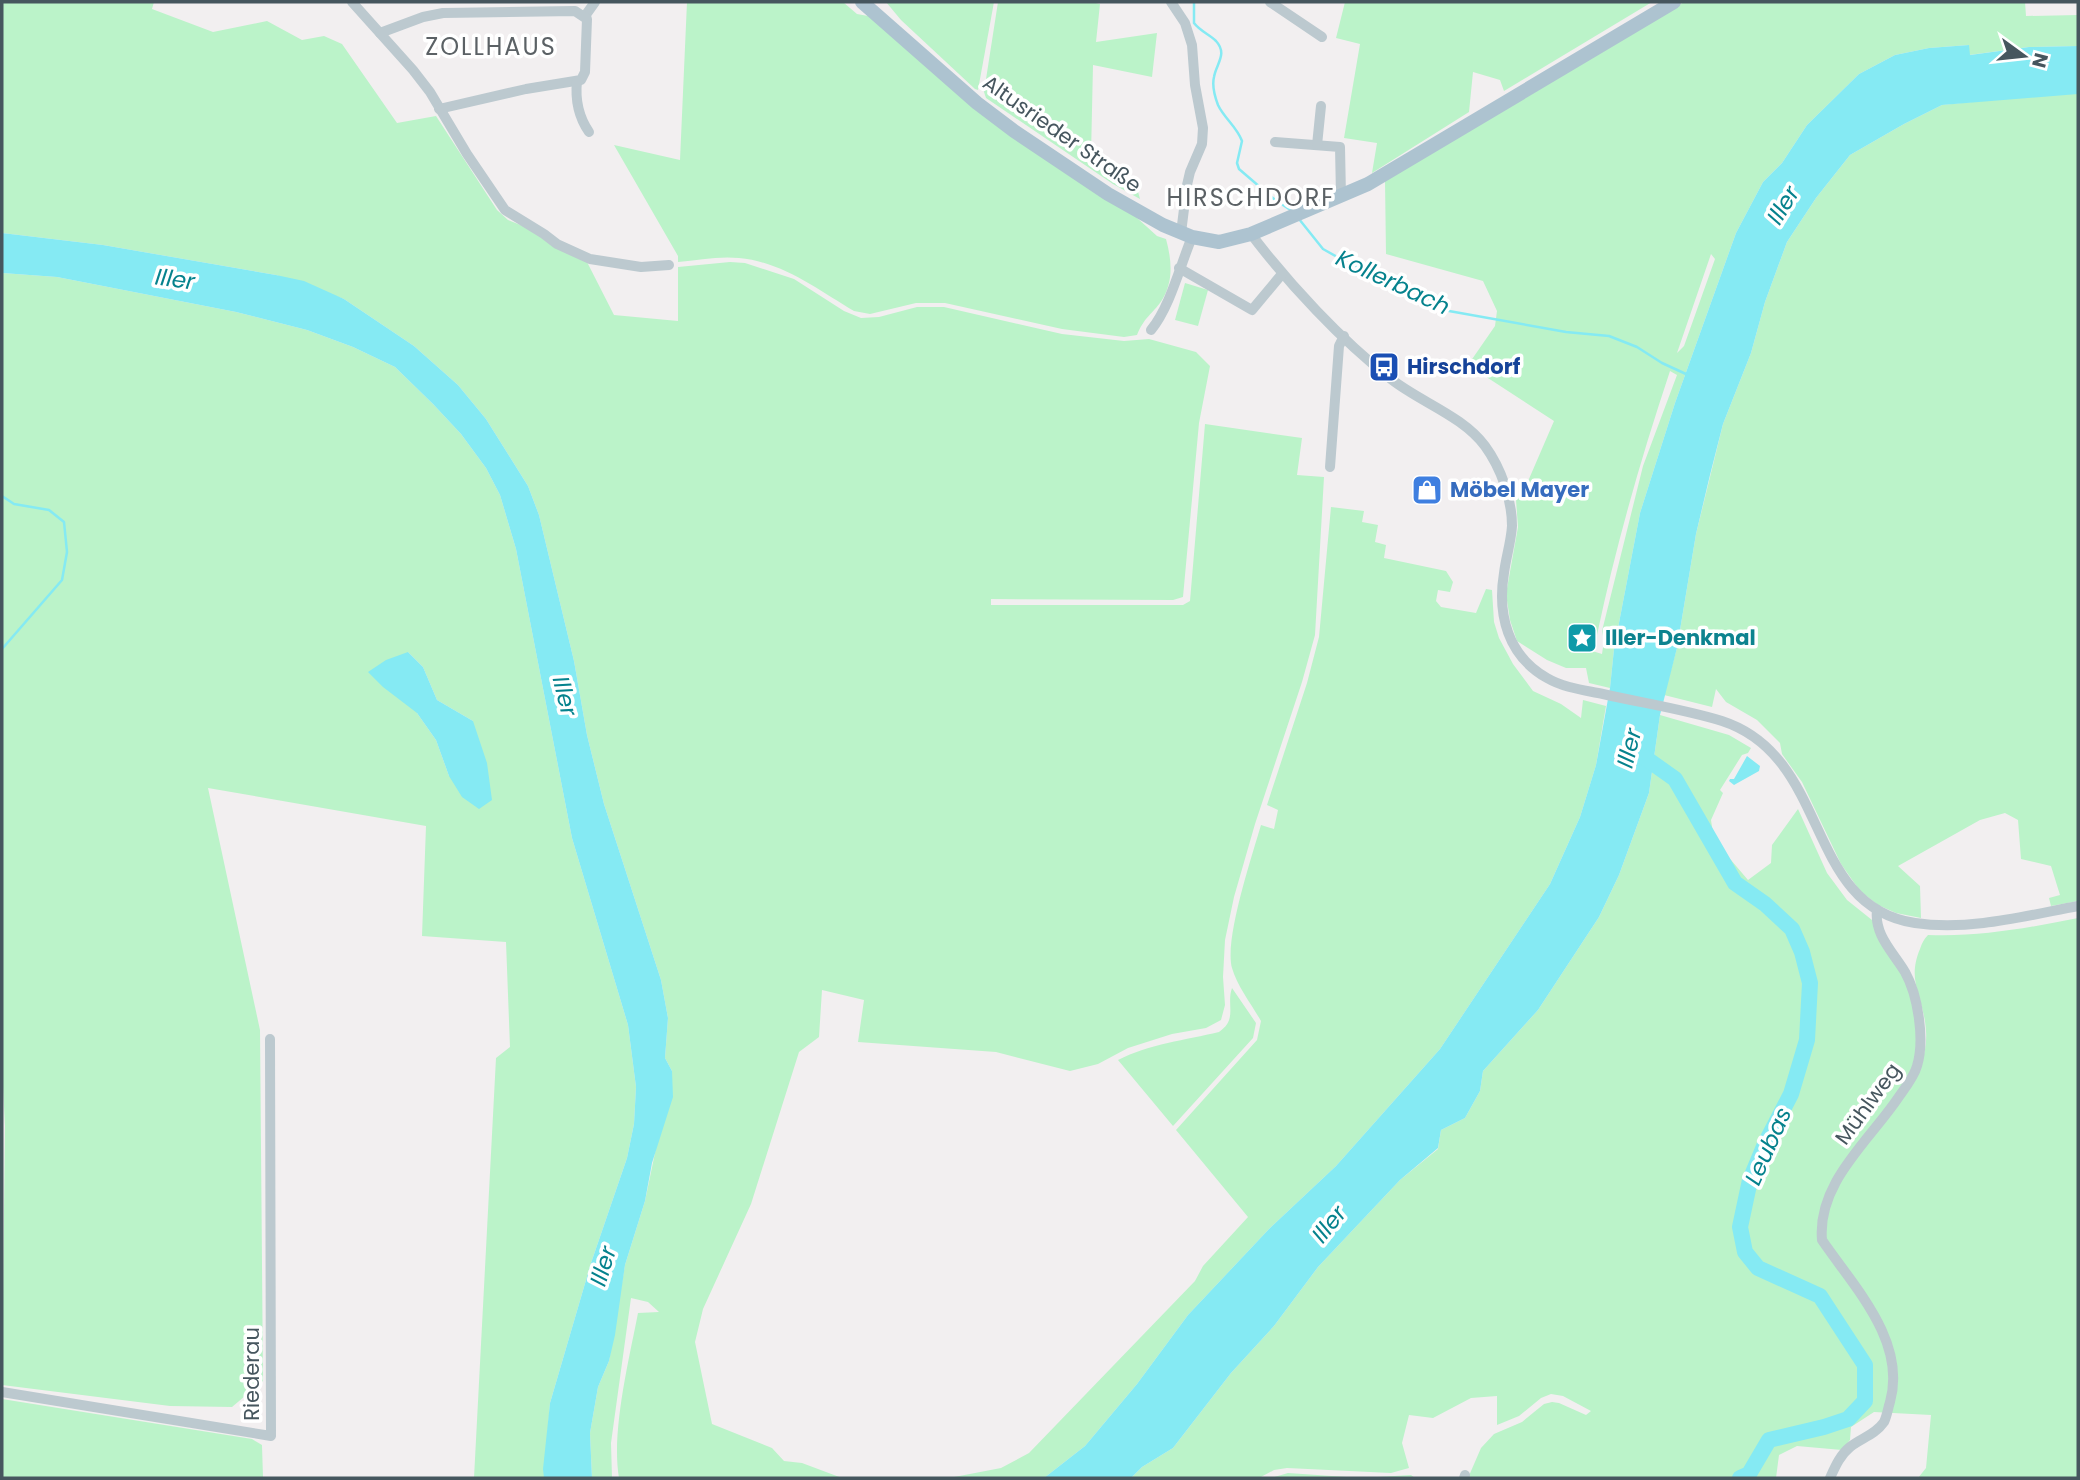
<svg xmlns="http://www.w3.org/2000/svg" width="2080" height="1480" font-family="Poppins,sans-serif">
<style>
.green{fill:#bbf3c9;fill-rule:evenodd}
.water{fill:#85eaf3}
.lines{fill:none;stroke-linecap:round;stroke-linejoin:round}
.stream{stroke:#85eaf3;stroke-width:2.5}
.river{stroke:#85eaf3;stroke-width:16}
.minor{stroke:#bcc9cf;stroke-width:10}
.major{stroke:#adc3d0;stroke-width:14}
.labels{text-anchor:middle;stroke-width:7;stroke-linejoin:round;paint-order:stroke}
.street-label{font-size:21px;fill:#46565e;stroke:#fff}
.transit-label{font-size:21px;font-weight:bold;fill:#164399;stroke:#fff;text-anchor:start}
.shop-label{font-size:21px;font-weight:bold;fill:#366cbe;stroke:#fff;text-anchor:start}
.culture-label{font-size:21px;font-weight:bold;fill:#0d838f;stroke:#fff;text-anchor:start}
.water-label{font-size:23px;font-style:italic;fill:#05828d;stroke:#fff}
.quarter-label{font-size:24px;letter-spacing:2px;fill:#5b6165;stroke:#fff}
</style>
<rect width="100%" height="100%" fill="#f2eff0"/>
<!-- green -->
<g class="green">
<path d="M 2,2 L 154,2 L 152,9 L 213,32 L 267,21 L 302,40 L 324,36 L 342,44 L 397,123 L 436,116 L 497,210 L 508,220 L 528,228 L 587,262 L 614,315 L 678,321 L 678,267 L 730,262 L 745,263 L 794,279 L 844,311 L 861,318 L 879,317 L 917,307 L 944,307 L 1062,334 L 1124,341 L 1149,339 L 1196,352 L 1210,366 L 1199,423 L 1183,597 L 1173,600 L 991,599 L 991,605 L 1183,605 L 1190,601 L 1205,424 L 1302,438 L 1297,475 L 1324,477 L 1315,635 L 1302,682 L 1255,824 L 1234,897 L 1225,940 L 1223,977 L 1225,1005 L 1221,1020 L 1206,1028 L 1172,1034 L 1128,1048 L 1098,1064 L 1070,1071 L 996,1052 L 858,1042 L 864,1000 L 822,990 L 819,1037 L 799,1052 L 751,1204 L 703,1309 L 695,1342 L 712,1424 L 772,1448 L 784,1461 L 802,1463 L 842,1478 L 619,1478 C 611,1432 629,1360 638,1313 L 659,1312 L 648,1302 L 631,1298 L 611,1443 L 612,1478 L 592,1478 L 590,1433 L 598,1387 L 609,1361 L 625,1265 L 645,1201 L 672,1071 L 665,1058 L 668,1018 L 661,980 L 604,804 L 587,735 L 574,661 L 539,515 L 528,486 L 486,419 L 458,385 L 414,346 L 344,299 L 276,275 L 103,245 L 2,233 Z"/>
<path d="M 687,2 L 843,2 L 857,14 L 868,16 L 1136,217 L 1157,236 L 1166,239 C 1172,261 1174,283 1160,303 C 1150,316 1144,318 1137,335 L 1124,337 L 1062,329 L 945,303 L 916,303 L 870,314 L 854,311 C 818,290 783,262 739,258 C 719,256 698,260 678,262 L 678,256 L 614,145 L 680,160 Z"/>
<polygon points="886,2 994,2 978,90 975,89 901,20"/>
<polygon points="998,2 1092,2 1100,4 1096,42 1157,33 1152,77 1093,65 1091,155 1136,184 1140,199 1113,184 986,98 984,92"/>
<polygon points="1345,2 1652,2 1504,91 1500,80 1473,72 1469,112 1372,173 1377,143 1344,138 1360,44 1336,38"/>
<path d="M 1684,2 L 2025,2 L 2026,16 L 2078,15 L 2078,46 L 2029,47 L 1969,55 L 1969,45 L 1929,48 L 1895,55 L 1859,74 L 1807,125 L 1782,163 L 1763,182 L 1736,233 L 1675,403 L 1640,513 L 1614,649 L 1610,688 L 1589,683 L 1586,668 L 1566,668 L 1547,660 L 1517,641 L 1510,620 L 1506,594 L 1518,527 L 1516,500 L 1522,495 L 1554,421 L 1468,365 L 1495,326 L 1497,311 L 1483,281 L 1386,254 L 1385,181 ZM 1711,254 L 1715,259 L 1684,346 L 1677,353 ZM 1670,371 L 1677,375 L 1643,466 L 1602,631 L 1604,641 L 1602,654 L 1576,646 L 1578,630 L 1597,635 C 1616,545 1641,458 1670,371 Z"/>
<polygon points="2051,94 2078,94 2078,901 2051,906 2049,898 2060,895 2051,866 2021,859 2018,820 2005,813 1980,820 1898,866 1920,886 1921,918 1896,913 1878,905 1860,891 1841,864 1802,782 1782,754 1780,743 1757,720 1726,702 1716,689 1712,707 1664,695 1677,648 1696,534 1723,424 1751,353 1765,302 1787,242 1816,198 1850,155 1904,124 1942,105"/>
<path d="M 2,273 L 57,277 L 236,312 L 307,330 L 353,347 L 395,367 L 433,404 L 461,434 L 486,468 L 500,495 L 516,549 L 572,838 L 628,1025 L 636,1087 L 634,1124 L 627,1158 L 591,1263 L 550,1403 L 544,1478 L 474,1478 L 496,1058 L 510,1047 L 506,942 L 422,936 L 426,826 L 208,788 L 260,1030 L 263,1381 L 232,1407 L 170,1406 L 2,1385 L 5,1126 L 2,1067 ZM 408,652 L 423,667 L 437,700 L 473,721 L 449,776 L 436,740 L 417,713 Z"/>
<polygon points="1185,283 1208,290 1198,326 1175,320"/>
<path d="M 1331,507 L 1364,511 L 1362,522 L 1378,525 L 1375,542 L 1386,545 L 1384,558 L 1446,571 L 1453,582 L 1450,592 L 1438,590 L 1436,601 L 1441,607 L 1476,613 L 1486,589 L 1492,590 L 1494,622 L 1499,638 L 1513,664 L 1533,691 L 1561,704 L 1581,718 L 1583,700 L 1606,706 L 1596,765 L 1580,817 L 1550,884 L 1440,1049 L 1336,1166 L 1269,1229 L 1188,1315 L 1137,1384 L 1085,1446 L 1044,1478 L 949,1478 L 1001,1468 L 1029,1453 L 1195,1281 L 1203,1266 L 1248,1217 L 1176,1130 L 1257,1040 L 1261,1021 C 1252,1005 1237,986 1232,968 C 1224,940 1252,856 1261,825 L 1274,829 L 1278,810 L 1267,805 L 1307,683 L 1319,637 Z"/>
<path d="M 1660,715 L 1729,735 L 1751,748 L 1748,753 L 1742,755 L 1720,790 L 1723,793 L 1711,820 L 1714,840 L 1748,880 L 1771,863 L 1772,845 L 1798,809 L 1827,873 L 1847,900 L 1872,920 L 1903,976 L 1914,1006 L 1920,1070 C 1924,1056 1927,1044 1926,1031 C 1924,997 1906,982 1920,949 C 1922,943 1924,939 1928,935 C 1980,937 2028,928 2078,918 L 2078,1478 L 1918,1478 L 1926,1468 L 1931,1415 L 1874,1412 L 1851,1427 L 1850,1440 L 1842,1450 L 1797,1446 L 1779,1455 L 1776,1478 L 1468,1478 L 1481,1448 L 1494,1434 L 1522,1422 L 1544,1404 L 1552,1402 L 1559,1403 L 1586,1415 L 1591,1411 L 1563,1396 L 1551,1394 L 1541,1398 L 1519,1416 L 1497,1425 L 1497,1396 L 1471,1398 L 1433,1418 L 1409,1415 L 1402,1443 L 1409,1468 L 1391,1473 L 1287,1468 L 1274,1470 L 1259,1478 L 1131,1478 L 1142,1467 L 1173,1448 L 1231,1373 L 1274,1326 L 1318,1267 L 1400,1180 L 1438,1149 L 1441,1130 L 1465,1118 L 1480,1091 L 1483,1071 L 1538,1010 L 1599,917 L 1619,875 L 1649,793 Z"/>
<path d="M 1232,988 L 1256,1023 L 1253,1038 L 1173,1126 L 1118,1060 C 1149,1044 1186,1040 1219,1032 C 1238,1019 1226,1005 1232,988 Z"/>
<polygon points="2,1399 252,1439 262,1445 263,1478 2,1478"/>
<polygon points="1288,1473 1361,1478 1411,1475 1415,1478 1271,1478"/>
</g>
<!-- water -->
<g class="water">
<polygon points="1969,45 1970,55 2029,47 2078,46 2078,94 1942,105 1904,124 1850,155 1816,198 1787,242 1765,302 1751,353 1723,424 1710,475 1696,534 1677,648 1660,715 1649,793 1619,875 1599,917 1538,1010 1483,1071 1480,1091 1465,1118 1441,1130 1438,1148 1400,1180 1318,1267 1274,1326 1231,1373 1173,1448 1142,1467 1131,1478 1044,1478 1085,1446 1137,1384 1188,1315 1269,1229 1336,1166 1440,1049 1550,884 1580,817 1596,765 1610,688 1614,649 1640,513 1675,403 1736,233 1763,182 1782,163 1807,125 1859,74 1895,55 1929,48"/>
<polygon points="2,233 103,245 276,275 304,281 344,299 414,346 458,385 486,419 528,486 539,515 574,661 587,735 604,804 661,980 668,1018 665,1058 672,1071 673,1097 652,1163 645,1201 625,1265 615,1335 609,1361 598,1387 590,1433 592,1478 544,1478 543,1469 550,1403 591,1263 627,1158 634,1124 636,1087 628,1025 572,838 516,549 500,495 486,468 461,434 433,404 395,367 353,347 307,330 236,312 57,277 2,273"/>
<polygon points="408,652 423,667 437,700 473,721 487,763 492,800 479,809 462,797 449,776 436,740 417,713 383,687 368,672 386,660"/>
<polygon points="1747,756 1760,766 1759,771 1734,785 1729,781 1730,779 1734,779"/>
</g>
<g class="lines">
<!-- stream -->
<g class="stream">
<path d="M 1194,2 L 1194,23 C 1200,31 1209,34 1216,41 C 1228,54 1216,64 1214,77 C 1212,85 1215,97 1218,105 C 1224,118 1237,127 1242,141 L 1237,163 L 1239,169 L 1274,199 L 1292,211"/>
<polyline points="1299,219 1323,249 1348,263 1409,287 1449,311 1566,332 1609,336 1637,347 1662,363 1686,374"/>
<polyline points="2,496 14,504 49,510 64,522 67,552 62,580 2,649"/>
</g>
<!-- river -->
<polyline class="river" points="1637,752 1675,779 1735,883 1765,904 1792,929 1802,952 1810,983 1807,1040 1791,1094 1765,1144 1750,1180 1740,1227 1745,1252 1758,1268 1820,1296 1865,1365 1865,1401 1848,1419 1824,1427 1769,1440 1749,1474 1740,1478"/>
<!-- minor -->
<g class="minor">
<polyline points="352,2 413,70 430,92 467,154 505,210 544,234 557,244 590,259 641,267 669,265"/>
<polyline points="1171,2 1185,23 1192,45 1195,85 1203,128 1202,144 1190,172 1187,185 1181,233"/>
<polyline points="1270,2 1322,37"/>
<polyline points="585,16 595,2"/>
<polyline points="380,33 423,17 443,13 575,11 587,19 585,72 581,80 526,89 439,109"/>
<path d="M 577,81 C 575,100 578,116 589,132"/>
<polyline points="1275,142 1340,147 1341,196"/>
<polyline points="1317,145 1321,106"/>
<path d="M 1251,234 C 1289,284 1341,340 1391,379 C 1420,402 1463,416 1485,446 C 1501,468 1512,499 1512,526 C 1511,542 1506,557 1504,573 C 1497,615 1508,656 1547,678 C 1564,688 1584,690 1603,694 C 1642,703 1683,709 1722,721 C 1832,757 1803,906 1915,923 C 1969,931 2025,916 2078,906"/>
<polyline points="1179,268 1252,310 1282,274"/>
<path d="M 1151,330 C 1170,307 1180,266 1192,237"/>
<polyline points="1330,467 1339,346 1344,336"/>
<polyline points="2,1392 271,1436 270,1039"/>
<polyline points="1464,1478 1465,1475"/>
<path d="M 1830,1478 C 1835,1467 1840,1455 1850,1447 C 1861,1438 1875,1435 1884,1422 C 1887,1416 1888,1408 1890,1402 C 1907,1341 1854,1287 1822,1240 C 1817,1183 1869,1141 1898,1098 C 1905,1088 1914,1077 1917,1066 C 1925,1040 1918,995 1905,972 C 1893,952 1874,935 1877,910"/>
</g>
<!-- major -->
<polyline class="major" points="862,2 977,103 1014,131 1108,194 1163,225 1192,237 1219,242 1251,234 1368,184 1674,2"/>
</g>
<!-- icons -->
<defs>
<g id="bus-square" transform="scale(1.575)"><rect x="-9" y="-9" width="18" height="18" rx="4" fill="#1a4fb4" stroke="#fff"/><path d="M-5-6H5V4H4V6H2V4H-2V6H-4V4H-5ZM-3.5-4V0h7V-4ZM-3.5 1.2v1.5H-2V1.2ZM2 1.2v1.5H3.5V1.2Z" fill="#fff"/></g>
<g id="shop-square" transform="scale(1.575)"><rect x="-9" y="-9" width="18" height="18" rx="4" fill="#3f7fe0" stroke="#fff"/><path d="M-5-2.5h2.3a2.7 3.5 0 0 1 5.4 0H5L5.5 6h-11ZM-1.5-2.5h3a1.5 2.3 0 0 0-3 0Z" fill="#fff"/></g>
<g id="sight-square" transform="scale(1.575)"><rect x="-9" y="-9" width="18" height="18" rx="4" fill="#0f9aa8" stroke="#fff"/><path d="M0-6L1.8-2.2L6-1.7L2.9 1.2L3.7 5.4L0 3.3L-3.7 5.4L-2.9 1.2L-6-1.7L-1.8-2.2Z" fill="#fff"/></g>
</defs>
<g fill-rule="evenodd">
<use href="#bus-square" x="1384" y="367"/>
<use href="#shop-square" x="1427" y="490"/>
<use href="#sight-square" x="1582" y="638"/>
</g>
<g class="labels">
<!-- street labels -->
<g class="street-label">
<text transform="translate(1062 134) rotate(35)" y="7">Altusrieder Straße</text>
<text transform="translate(1868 1104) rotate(-54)" y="7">Mühlweg</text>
<text transform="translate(252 1374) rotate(-90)" y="7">Riederau</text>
</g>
<!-- transit labels -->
<g class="transit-label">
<text x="1407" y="374">Hirschdorf</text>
</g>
<!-- shop labels -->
<g class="shop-label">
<text x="1450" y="497">Möbel Mayer</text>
</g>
<!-- culture labels -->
<g class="culture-label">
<text x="1605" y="645">Iller-Denkmal</text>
</g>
<!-- water labels -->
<g class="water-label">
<text transform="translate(1783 205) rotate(-59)" y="8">Iller</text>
<text transform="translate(175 279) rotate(8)" y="8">Iller</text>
<text transform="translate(1393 282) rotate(25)" y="8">Kollerbach</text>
<text transform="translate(565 696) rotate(76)" y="8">Iller</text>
<text transform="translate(1629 748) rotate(-76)" y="8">Iller</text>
<text transform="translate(1768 1146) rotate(-66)" y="8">Leubas</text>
<text transform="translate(1329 1224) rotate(-51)" y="8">Iller</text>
<text transform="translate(603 1266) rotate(-73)" y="8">Iller</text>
</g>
<!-- quarter labels -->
<g class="quarter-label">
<text x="491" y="55">ZOLLHAUS</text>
<text x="1251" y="206">HIRSCHDORF</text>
</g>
</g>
<!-- border -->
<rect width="2080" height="1480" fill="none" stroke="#46565e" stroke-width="7"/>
<!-- north arrow -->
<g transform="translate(2024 56) rotate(105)" stroke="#ffffff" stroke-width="5" paint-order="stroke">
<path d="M0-5L12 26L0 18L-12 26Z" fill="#46565e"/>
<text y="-10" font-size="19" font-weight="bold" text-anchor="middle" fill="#46565e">N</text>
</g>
</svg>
